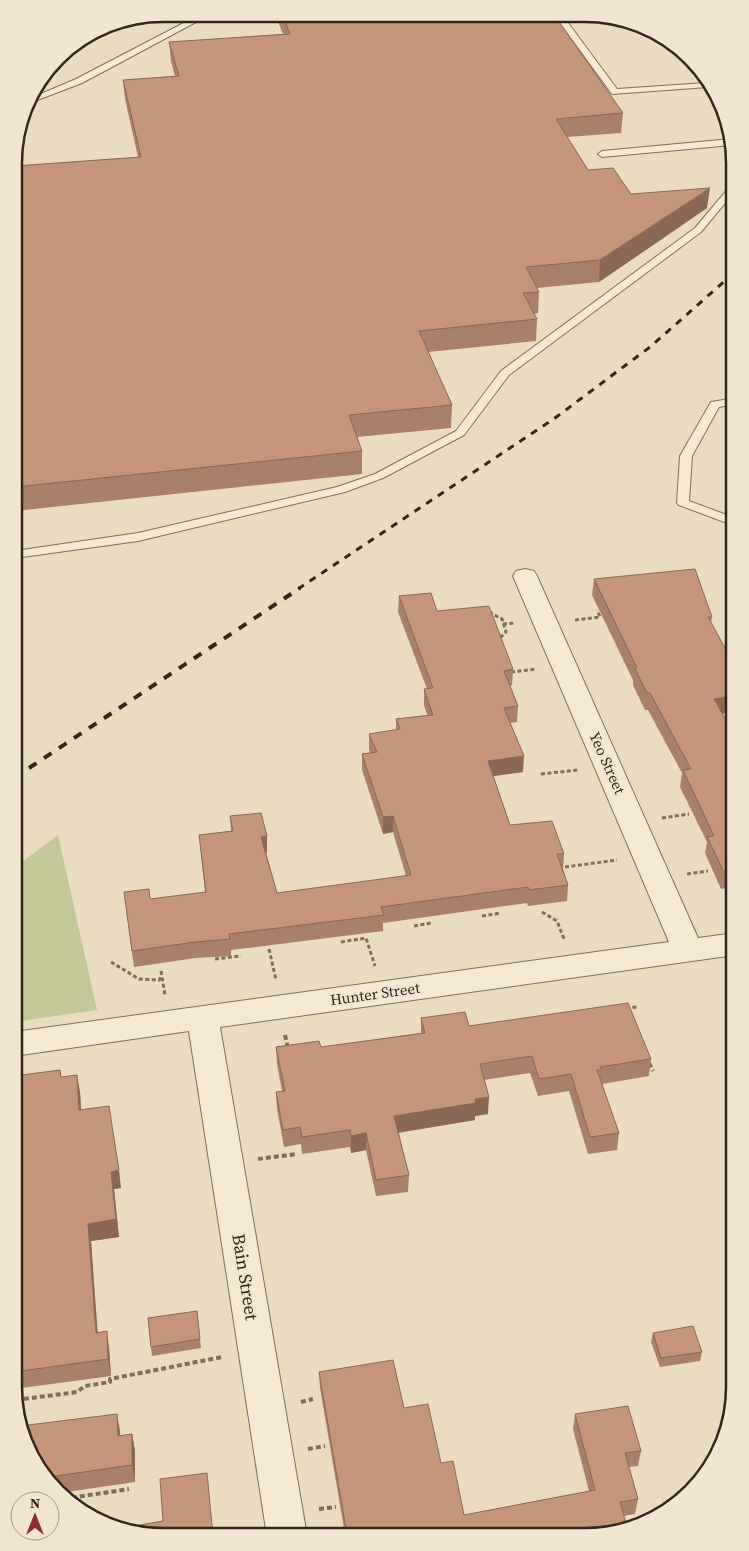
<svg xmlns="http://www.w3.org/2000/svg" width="749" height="1551" font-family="'Source Serif 4',serif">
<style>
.green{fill:#c4c796}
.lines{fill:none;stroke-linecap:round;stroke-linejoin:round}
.lane-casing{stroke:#826d5a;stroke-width:2}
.street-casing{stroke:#826d5a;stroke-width:2}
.path-far1{stroke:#826d5a;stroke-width:3;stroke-dasharray:4 2.5;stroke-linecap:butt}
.path{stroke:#826d5a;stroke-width:4;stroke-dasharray:5 3;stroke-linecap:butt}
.lane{fill:#f6e9d3;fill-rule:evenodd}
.street{fill:#f6e9d3;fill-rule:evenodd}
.rail-far1{stroke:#33261d;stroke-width:3;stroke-dasharray:7 7;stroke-linecap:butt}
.rail{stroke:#33261d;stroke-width:4;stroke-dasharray:9 9;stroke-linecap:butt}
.wall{fill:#a98069}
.shaded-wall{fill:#8a6855}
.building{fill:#c5957a;stroke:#8a6855}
.labels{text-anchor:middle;stroke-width:4;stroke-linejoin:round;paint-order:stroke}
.street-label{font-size:15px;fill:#33261d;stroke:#f2e6d0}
.near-street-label{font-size:18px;fill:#33261d;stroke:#f2e6d0}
.rim{fill:none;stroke:#33261d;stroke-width:2.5}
</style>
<rect width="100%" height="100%" fill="#eadbc1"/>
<!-- green -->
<g class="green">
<polygon points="137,19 62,54 106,25"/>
<polygon points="58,835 97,1010 14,1022 14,868"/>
</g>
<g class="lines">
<!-- lane casing -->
<g class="lane-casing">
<g id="lane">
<polygon points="201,14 211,14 82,83 27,104 29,99 76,79"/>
<polygon points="555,16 563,16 617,89 706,83 708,87 612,94"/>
<polygon points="731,139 732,145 602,157 598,154 602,151"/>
<polygon points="735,183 735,191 701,232 509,375 464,435 383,478 345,492 138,541 15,558 15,551 138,533 337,487 375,474 456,431 501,371 695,228 732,184"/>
<polygon points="735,398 735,404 719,407 692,456 689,501 735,518 735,526 679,505 677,503 680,456 711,402"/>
</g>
</g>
<!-- street casing -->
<g class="street-casing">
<polygon id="street" points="525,569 534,571 537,576 698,938 735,933 735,955 220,1027 307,1536 267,1536 189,1031 14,1056 14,1032 669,942 513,576 516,571"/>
</g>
<!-- path-far1 -->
<g class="path-far1">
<polyline points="489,612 502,619 506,632 499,639"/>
<polyline points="575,620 600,617 597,610"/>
<polyline points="503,624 515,623"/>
<polyline points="511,672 536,669"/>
<polyline points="541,774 578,770"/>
<polyline points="662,818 689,814"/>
<polyline points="565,867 617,860"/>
<polyline points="687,874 708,871"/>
<polyline points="542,912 557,921 564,939"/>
<polyline points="482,916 501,913"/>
<polyline points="414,926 431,923"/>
<polyline points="341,942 366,938 375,966"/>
<polyline points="269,949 276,980"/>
<polyline points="215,959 241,956"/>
<polyline points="111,962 139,979 159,980 162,976"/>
<polyline points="161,971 165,995"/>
<polyline points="626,1008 637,1007"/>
</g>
<!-- path -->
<g class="path">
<polyline points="285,1035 288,1048"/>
<polyline points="649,1063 653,1071"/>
<polyline points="258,1159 297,1154"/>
<polyline points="16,1400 77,1392 85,1386 110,1382 110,1379 222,1357"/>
<polyline points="301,1402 313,1399"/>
<polyline points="308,1449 325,1446"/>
<polyline points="64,1499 129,1489"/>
<polyline points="319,1509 336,1507"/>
</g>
<!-- lane -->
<use href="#lane" class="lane"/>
<!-- street -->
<use href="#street" class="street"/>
<!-- rail-far1 -->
<polyline class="rail-far1" points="298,589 555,418 650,347 735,272"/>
<!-- rail -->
<polyline class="rail" points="14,778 300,588"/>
</g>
<!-- wall -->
<g class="wall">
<polygon points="275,14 555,16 623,113 621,133 567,137 588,170 631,194 707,208 599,282 537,288 539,292 538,313 534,314 537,319 536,341 428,352 452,405 451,428 357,437 362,451 362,474 15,511 15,166 138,157 125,99 123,80 175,76 171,61 169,42 283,34"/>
<polygon points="594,579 712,617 711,623 735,712 722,714 735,736 735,887 721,889 705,853 707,842 680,787 682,773 648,710 645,710 633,685 633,680 592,595"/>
<polygon points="399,596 437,611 513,669 512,685 510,686 518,706 517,722 510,723 523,772 493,776 510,825 564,854 563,869 568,885 567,901 528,906 527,903 383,923 383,931 231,950 231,956 196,958 134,967 126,909 150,899 205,892 199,835 231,831 230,816 267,853 266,853 277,893 406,876 393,832 383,834 362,770 362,754 370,753 369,750 369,734 396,730 396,719 427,715 424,705 424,689 427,689 398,612"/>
<polygon points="421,1018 469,1026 651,1059 649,1076 602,1084 619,1133 617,1150 588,1154 569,1091 538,1096 530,1073 484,1080 488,1114 475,1116 475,1120 398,1133 409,1175 408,1192 376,1196 366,1150 351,1153 350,1147 302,1154 301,1144 284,1147 277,1109 276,1092 282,1091 277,1064 276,1047 321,1047 421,1033"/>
<polygon points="60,1070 61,1077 80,1092 81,1109 121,1188 114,1189 119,1237 91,1241 97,1332 109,1348 111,1376 14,1389 14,1076"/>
<polygon points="197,1311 201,1348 152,1356 148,1318"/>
<polygon points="653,1333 702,1352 700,1361 660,1367 651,1342"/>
<polygon points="319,1372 404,1408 441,1463 464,1515 589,1491 573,1429 575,1414 641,1451 638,1466 629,1467 638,1499 635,1514 624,1516 345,1534 320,1388"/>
<polygon points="120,1431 120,1436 132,1434 135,1451 135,1482 60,1493 22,1436"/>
</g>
<!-- shaded-wall -->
<g class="shaded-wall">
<polygon points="710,188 707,208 599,282 600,260"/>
<polygon points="735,696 735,712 711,715 714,699"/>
<polygon points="524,756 523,772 487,777 488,761"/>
<polygon points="393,816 393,832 383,834 383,817"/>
<polygon points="267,836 267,853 262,853 261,837"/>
<polygon points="77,1075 80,1092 82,1127 79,1110"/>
<polygon points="489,1097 488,1114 475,1116 475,1120 394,1133 394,1116"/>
<polygon points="366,1133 366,1150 351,1153 351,1136"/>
<polygon points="119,1170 121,1188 114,1189 119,1237 91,1241 99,1350 96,1333 88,1224 111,1172"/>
<polygon points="107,1331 109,1348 111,1376 108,1359"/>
<polygon points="117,1414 120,1431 121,1453 118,1436"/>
<polygon points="132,1434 135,1451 135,1482 132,1465"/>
</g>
<!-- building -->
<g class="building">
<polygon points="282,14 555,16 623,113 556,119 588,170 613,168 631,194 710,188 600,260 526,267 539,292 523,293 537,319 419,331 452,405 349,415 362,451 15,487 15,166 141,157 123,80 179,76 169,42 290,34"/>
<polygon points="695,569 712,617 708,617 735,666 735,696 714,699 735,736 735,870 724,872 707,837 714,836 683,770 691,769 650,693 647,693 635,669 637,668 594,579"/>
<polygon points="431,593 437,611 489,606 513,669 504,671 518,706 504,708 524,756 488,761 510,825 552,821 564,854 557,854 568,885 529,890 528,887 381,907 384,915 229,934 230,939 195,942 132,951 124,892 149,889 150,899 206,892 199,835 233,831 230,816 261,813 267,836 261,837 277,893 411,875 393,816 383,817 362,754 377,752 369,734 400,729 396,719 433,715 424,689 433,688 399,596"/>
<polygon points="628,1003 651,1059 600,1067 601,1070 597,1070 619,1133 590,1137 571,1074 539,1079 532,1056 480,1064 489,1097 475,1099 476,1103 394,1116 409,1175 376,1180 366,1133 351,1136 350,1130 302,1137 300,1127 283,1130 276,1092 285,1091 276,1047 319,1041 321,1047 425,1033 421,1018 465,1012 469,1026"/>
<polygon points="60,1070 61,1077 77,1075 79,1110 109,1106 119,1170 111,1172 116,1219 88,1224 96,1333 107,1331 108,1359 14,1372 14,1076"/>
<polygon points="197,1311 200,1339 151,1347 148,1318"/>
<polygon points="693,1326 702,1352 661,1358 653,1333"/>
<polygon points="393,1360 404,1408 428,1404 441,1463 453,1461 464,1515 595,1490 575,1414 628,1406 641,1451 625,1453 638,1499 620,1502 628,1530 586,1537 338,1537 337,1536 347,1534 319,1372"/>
<polygon points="117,1414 118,1436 132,1434 132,1465 49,1477 22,1436 20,1426"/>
<polygon points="207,1473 213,1536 144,1536 116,1529 163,1521 160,1479"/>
</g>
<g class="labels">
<!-- street labels -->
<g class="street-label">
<text transform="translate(607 763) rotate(66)" y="5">Yeo Street</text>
<text transform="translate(375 994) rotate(-8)" y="5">Hunter Street</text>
</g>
<!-- near-street labels -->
<g class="near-street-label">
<text transform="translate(245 1277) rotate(81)" y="6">Bain Street</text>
</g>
</g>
<!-- crop -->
<path d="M0 0H749V1551H0ZM163 22H585A141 141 0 0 1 726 163V1387A141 141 0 0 1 585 1528H163A141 141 0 0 1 22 1387V163A141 141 0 0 1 163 22Z" fill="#f2e6d0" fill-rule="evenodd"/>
<path class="rim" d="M163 22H585A141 141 0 0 1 726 163V1387A141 141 0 0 1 585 1528H163A141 141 0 0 1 22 1387V163A141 141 0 0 1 163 22Z"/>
<!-- north arrow -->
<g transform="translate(35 1516)"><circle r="24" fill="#f2e6d0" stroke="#a69988"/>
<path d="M0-4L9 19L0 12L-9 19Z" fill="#8c2f35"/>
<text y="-8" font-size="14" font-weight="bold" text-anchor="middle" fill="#33261d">N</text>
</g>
</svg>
